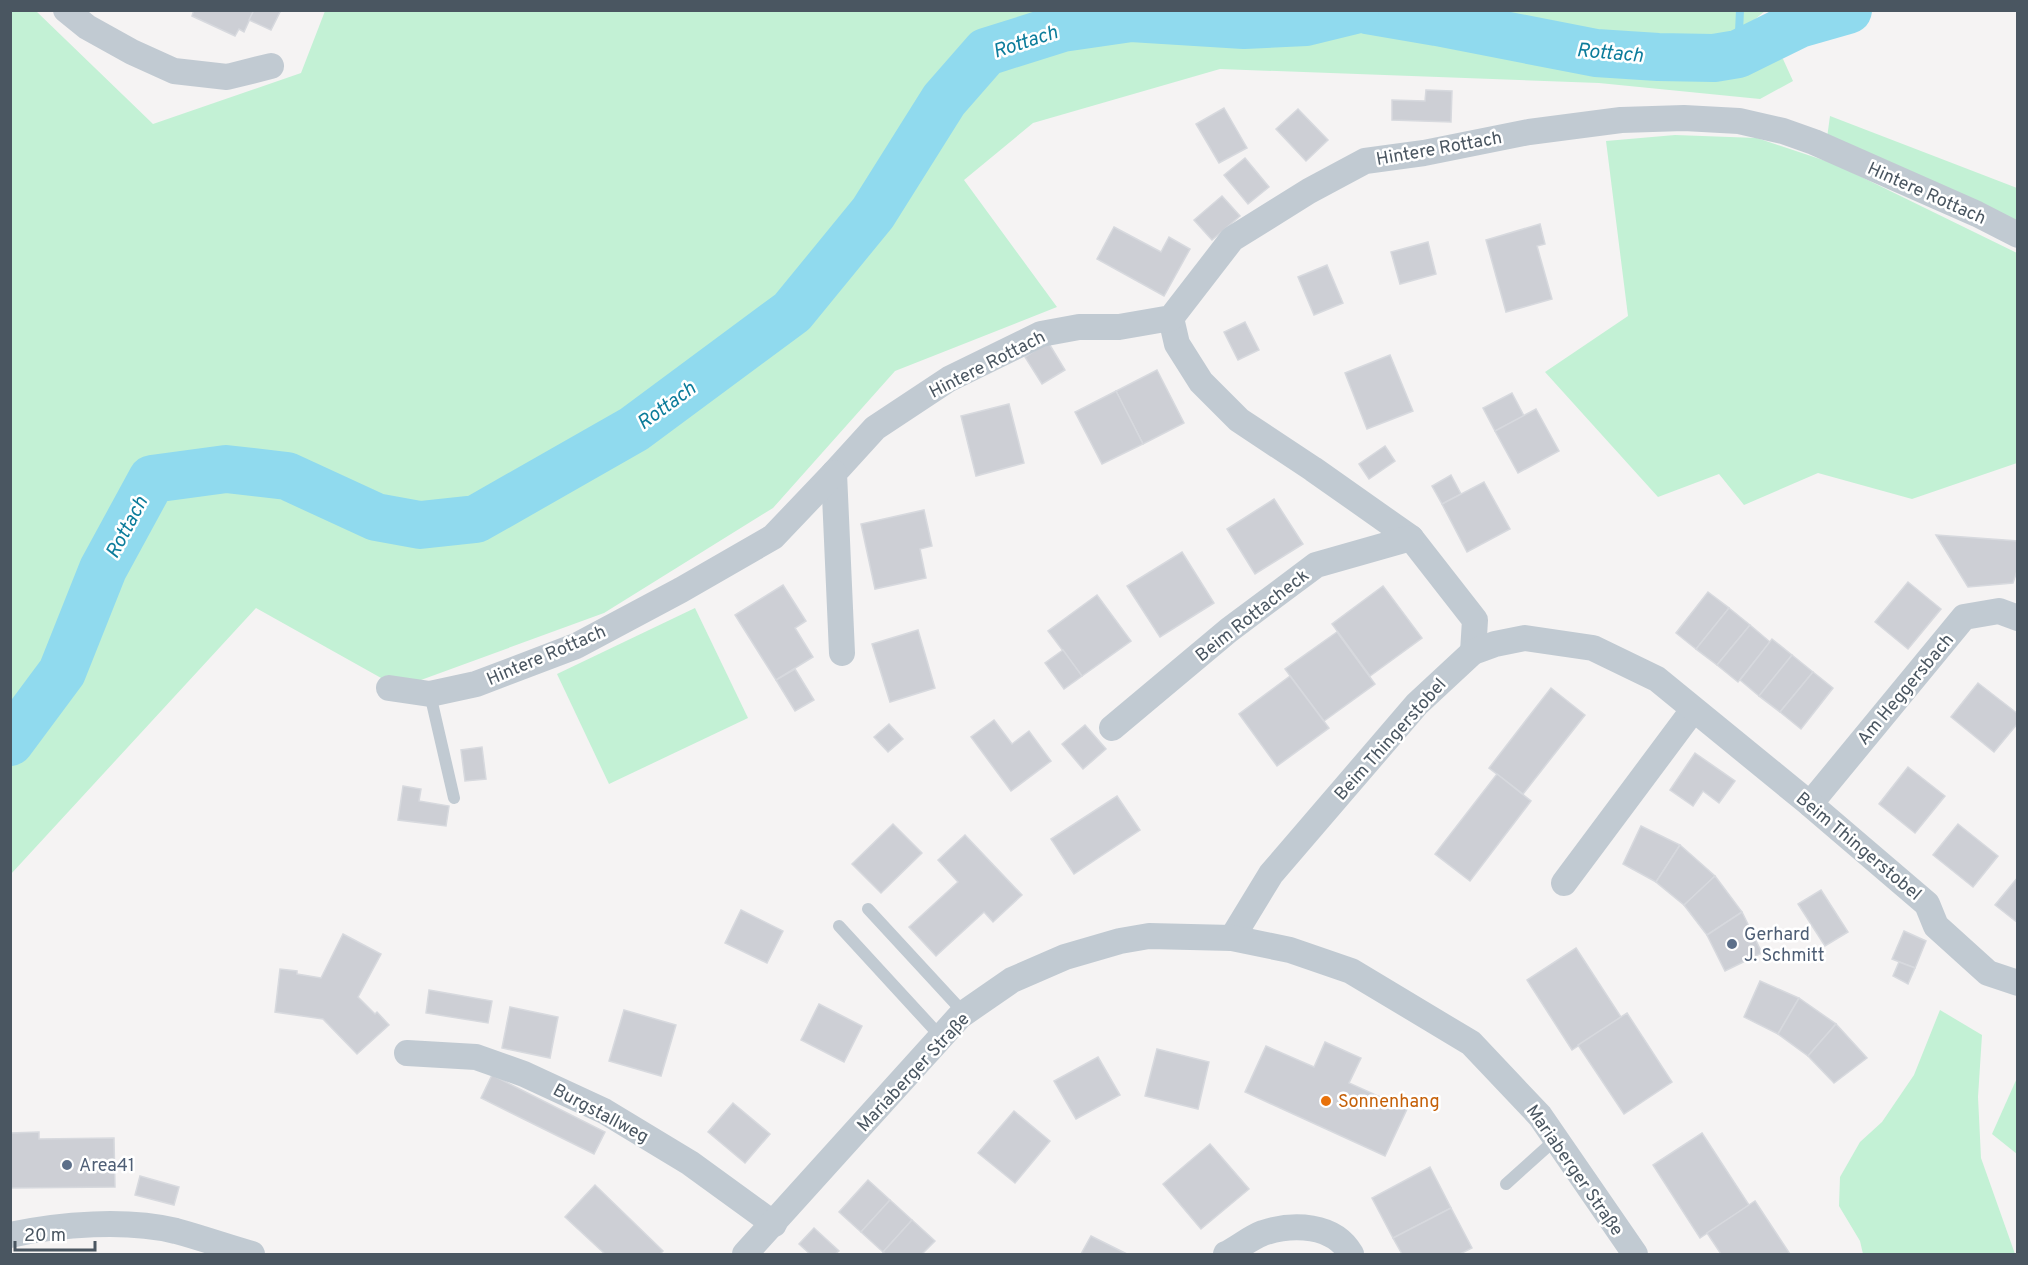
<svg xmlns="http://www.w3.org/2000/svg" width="2028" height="1265" font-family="Overpass,sans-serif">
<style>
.green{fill:#c3f1d5}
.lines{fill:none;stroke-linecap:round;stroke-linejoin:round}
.stream{stroke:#90daee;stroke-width:8}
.river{stroke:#90daee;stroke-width:48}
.building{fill:#cdcfd5;stroke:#d7d9de;stroke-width:1.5}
.lane{stroke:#c1cad2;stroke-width:12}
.street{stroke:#c1cad2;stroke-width:26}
.service-dot{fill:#5c6f8a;stroke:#fff;stroke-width:2}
.food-dot{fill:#e8710a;stroke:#fff;stroke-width:2}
.labels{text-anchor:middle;stroke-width:5;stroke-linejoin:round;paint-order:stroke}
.street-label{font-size:18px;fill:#4a5661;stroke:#fff}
.service-label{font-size:18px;fill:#4e5e75;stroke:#fff;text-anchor:start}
.food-label{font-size:18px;fill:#c56008;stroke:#fff;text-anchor:start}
.water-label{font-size:20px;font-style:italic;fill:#0c7c9b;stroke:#fff}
</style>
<rect width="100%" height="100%" fill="#f5f3f3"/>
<!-- green -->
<g class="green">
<polygon points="11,11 36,11 153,124 301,73 325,11 1765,11 1724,45 1783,59 1793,81 1760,99 1599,83 1220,69 1033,123 964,180 1057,307 895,371 773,508 604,613 399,688 256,608 11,874"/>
<polygon points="1830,116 2017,188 2017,224 1827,138"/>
<polygon points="1675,135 1757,138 1835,164 2017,253 2017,463 1912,499 1818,473 1744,505 1719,474 1658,497 1545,372 1628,316 1606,141"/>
<polygon points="695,608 748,718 609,784 557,674"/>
<polygon points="1940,1010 1982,1035 1978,1097 1981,1158 2015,1254 1863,1254 1860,1241 1839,1206 1840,1177 1860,1142 1882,1122 1914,1075"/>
<polygon points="2017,1078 2017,1154 1992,1134"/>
</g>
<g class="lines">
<!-- stream -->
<polyline class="stream" points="1738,54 1740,10"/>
<!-- river -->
<g class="river">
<polyline points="1367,10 1437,22 1596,53 1658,57 1714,58 1738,54 1799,24 1848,10"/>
<polyline points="10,742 62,672 103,569 152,479 226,469 287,476 376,517 420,525 476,519 634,429 792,312 873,213 944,100 986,52 1062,28 1131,18 1244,25 1306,22 1355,10"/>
</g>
</g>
<!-- building -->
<g class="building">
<polygon points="194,10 254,10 244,32 239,29 235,36 192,16"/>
<polygon points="254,10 281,10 271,30 249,20"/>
<polygon points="1426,90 1452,91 1451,122 1392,120 1392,100 1425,101"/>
<polygon points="1224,108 1247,148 1219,163 1196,124"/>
<polygon points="1298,109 1328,140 1306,161 1276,129"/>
<polygon points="1245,158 1269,187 1248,204 1224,175"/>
<polygon points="1222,196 1240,216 1212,240 1194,220"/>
<polygon points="1540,224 1545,244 1537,246 1552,299 1506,312 1486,240"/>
<polygon points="1114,227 1161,252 1169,237 1190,249 1164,296 1097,259"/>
<polygon points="1428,242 1436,274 1400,284 1391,252"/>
<polygon points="1327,265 1343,303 1314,315 1298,277"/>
<polygon points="1245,322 1259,350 1238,360 1224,332"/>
<polygon points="1048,342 1065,370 1042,384 1025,357"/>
<polygon points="1390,355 1413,411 1367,429 1345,373"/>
<polygon points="1157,370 1184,423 1143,444 1116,391"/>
<polygon points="1116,391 1143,444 1102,464 1075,412"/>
<polygon points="1512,393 1524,416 1495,431 1483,408"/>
<polygon points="1009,404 1024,463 976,476 961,416"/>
<polygon points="1536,409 1559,451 1518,473 1495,431"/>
<polygon points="1385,446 1395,461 1369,479 1359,464"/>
<polygon points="1451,475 1461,494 1442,504 1432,486"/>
<polygon points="1484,482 1510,529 1467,552 1442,504"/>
<polygon points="1274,499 1303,544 1255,574 1227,529"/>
<polygon points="924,510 932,546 920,549 926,578 875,589 861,524"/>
<polygon points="1936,535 2018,541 2018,568 2013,583 1968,587"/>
<polygon points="1182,552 1214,603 1160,637 1127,586"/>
<polygon points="1908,582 1941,609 1908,649 1875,622"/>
<polygon points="783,585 806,621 795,628 813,657 776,680 735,615"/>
<polygon points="1383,586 1422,638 1370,676 1332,624"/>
<polygon points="1708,592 1729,608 1696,649 1676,633"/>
<polygon points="1097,595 1131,641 1082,676 1048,631"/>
<polygon points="1729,608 1750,625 1717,665 1696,649"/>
<polygon points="1750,625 1770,642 1738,682 1717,665"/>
<polygon points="918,630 935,688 890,702 872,644"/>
<polygon points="1337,632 1375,684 1324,721 1285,669"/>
<polygon points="1772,639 1792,655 1759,696 1740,680"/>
<polygon points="1063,650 1082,676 1064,689 1045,663"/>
<polygon points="1792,655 1813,672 1780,712 1759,696"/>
<polygon points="795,669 814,700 795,711 776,680"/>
<polygon points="1813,672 1833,688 1801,729 1780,712"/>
<polygon points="1290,676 1329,728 1277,766 1239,714"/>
<polygon points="1978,683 2018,714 2018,723 1994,752 1951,717"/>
<polygon points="1551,688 1585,715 1523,794 1489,768"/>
<polygon points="994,720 1012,744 1029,731 1051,761 1011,791 971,737"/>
<polygon points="889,724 903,739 888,752 874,737"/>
<polygon points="1085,725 1106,749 1083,769 1062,744"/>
<polygon points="482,747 486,779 465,781 461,750"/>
<polygon points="1695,753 1735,781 1719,803 1703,791 1693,806 1670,790"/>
<polygon points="1908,767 1945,796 1915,833 1879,804"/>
<polygon points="1497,774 1531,801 1470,881 1435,854"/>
<polygon points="403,786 421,789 419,801 449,806 446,826 398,820"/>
<polygon points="1117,796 1140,830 1074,874 1051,839"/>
<polygon points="893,824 922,853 881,893 852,864"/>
<polygon points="1958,824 1998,856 1973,887 1933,855"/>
<polygon points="1641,826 1680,845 1656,882 1623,864"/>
<polygon points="965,835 1022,895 993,922 984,912 936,956 909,927 958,882 938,860"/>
<polygon points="1680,845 1715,876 1684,905 1656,882"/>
<polygon points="1715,876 1742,912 1707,935 1684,905"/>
<polygon points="2018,877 2018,923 1995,905"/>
<polygon points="1821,890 1848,932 1825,946 1798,904"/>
<polygon points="741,910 783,931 767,963 725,943"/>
<polygon points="1742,912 1762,953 1725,971 1707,935"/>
<polygon points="1904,931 1926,941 1915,968 1892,959"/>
<polygon points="343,934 381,954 358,997 375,1014 377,1012 389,1025 357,1054 323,1019 275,1012 280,969 297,971 297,974 321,978"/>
<polygon points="1576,948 1621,1017 1572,1050 1527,980"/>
<polygon points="1899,962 1915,968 1908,984 1893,976"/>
<polygon points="1760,981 1799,998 1778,1034 1744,1017"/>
<polygon points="429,990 492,1001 488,1023 426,1013"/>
<polygon points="1799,998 1836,1024 1808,1056 1778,1034"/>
<polygon points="819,1004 862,1026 844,1062 801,1040"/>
<polygon points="510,1007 558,1017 550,1058 502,1048"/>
<polygon points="624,1010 676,1025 661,1076 609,1061"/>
<polygon points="1627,1013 1672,1082 1624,1114 1578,1045"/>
<polygon points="1836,1024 1867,1058 1834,1083 1808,1056"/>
<polygon points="1325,1042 1361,1058 1349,1083 1407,1109 1385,1156 1245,1092 1266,1046 1314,1067"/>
<polygon points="1157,1049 1209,1062 1198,1109 1145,1096"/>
<polygon points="1098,1057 1120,1095 1076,1119 1054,1081"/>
<polygon points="492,1075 605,1132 594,1154 481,1098"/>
<polygon points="733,1103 770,1134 745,1163 708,1132"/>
<polygon points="1014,1111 1050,1141 1015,1183 978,1153"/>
<polygon points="39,1132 39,1139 114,1138 115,1187 10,1188 10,1133"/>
<polygon points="1702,1133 1749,1205 1700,1238 1653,1165"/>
<polygon points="1210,1144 1249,1189 1201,1229 1163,1184"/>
<polygon points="1430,1167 1451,1208 1393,1238 1372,1198"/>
<polygon points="140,1176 179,1187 174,1205 135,1195"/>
<polygon points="868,1180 890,1200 861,1232 839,1212"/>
<polygon points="595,1185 663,1251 660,1254 605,1254 565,1217"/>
<polygon points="890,1200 912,1220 883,1252 861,1232"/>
<polygon points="1755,1201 1790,1254 1721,1254 1707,1233"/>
<polygon points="1451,1208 1472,1248 1460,1254 1402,1254 1393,1238"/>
<polygon points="912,1220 935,1241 922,1254 886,1254 883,1252"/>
<polygon points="814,1228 839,1251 835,1254 810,1254 799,1244"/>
<polygon points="1091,1236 1127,1254 1081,1254"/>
</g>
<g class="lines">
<!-- lane -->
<g class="lane">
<polyline points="430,694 454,798"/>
<polyline points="868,909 964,1013"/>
<polyline points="839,926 941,1037"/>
<polyline points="1506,1184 1556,1139"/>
</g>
<!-- street -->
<g class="street">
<polyline points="66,10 87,27 132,52 174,71 227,77 271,66"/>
<polyline points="1171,318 1177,344 1201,382 1239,420 1313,469 1411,538 1475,620 1473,652"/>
<polyline points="842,653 834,473 875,428 949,379 1041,334 1079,327 1119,327 1171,318 1232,239 1309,191 1365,161 1424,153 1529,132 1621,120 1684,118 1739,121 1783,131 1814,142 1977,214 2018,235"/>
<polyline points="389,688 430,694 476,684 576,646 681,590 773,537 834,473"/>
<polyline points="1112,728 1229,630 1316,565 1411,538"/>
<polyline points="1810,804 1964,617 1999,611 2018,618"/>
<polyline points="1564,883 1693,710"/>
<polyline points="1232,938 1271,874 1417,704 1473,652 1495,644 1525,638 1593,648 1657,679 1810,804 1927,904 1936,926 1988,973 2018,983"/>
<polyline points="407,1053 476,1057 524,1074 604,1111 690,1163 774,1224"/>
<path d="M 10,1235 C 60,1224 127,1219 176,1231 C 202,1238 227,1247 252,1254"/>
<polyline points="745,1254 960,1016 1012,980 1065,957 1120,941 1149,936 1232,938 1290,950 1351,971 1471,1043 1540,1116 1635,1254"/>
<path d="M 1226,1254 C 1238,1248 1250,1238 1263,1233 C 1293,1223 1334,1224 1351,1254"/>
</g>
</g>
<!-- markers -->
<g class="service-dot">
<circle cx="1732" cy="944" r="6"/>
<circle cx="67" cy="1165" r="6"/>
</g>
<circle class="food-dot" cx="1326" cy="1101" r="6"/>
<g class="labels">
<!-- street labels -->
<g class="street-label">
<text transform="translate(1439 148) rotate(-10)" y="6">Hintere Rottach</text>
<text transform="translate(1927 193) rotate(24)" y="6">Hintere Rottach</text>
<text transform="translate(987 364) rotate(-27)" y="6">Hintere Rottach</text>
<text transform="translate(1252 615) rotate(-38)" y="6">Beim Rottacheck</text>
<text transform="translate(546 655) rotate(-23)" y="6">Hintere Rottach</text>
<text transform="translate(1905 689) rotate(-50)" y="6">Am Heggersbach</text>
<text transform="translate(1390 739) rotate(-48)" y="6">Beim Thingerstobel</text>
<text transform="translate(1859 846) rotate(40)" y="6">Beim Thingerstobel</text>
<text transform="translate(913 1072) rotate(-47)" y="6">Mariaberger Straße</text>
<text transform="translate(601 1113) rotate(28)" y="6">Burgstallweg</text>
<text transform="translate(1575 1170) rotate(55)" y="6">Mariaberger Straße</text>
</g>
<!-- service labels -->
<g class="service-label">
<text x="1744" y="940">Gerhard<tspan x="1744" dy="21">J. Schmitt</tspan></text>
<text x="79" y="1171">Area41</text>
</g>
<!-- food labels -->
<g class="food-label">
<text x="1338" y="1107">Sonnenhang</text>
</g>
<!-- water labels -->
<g class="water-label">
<text transform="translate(1025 41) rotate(-18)" y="7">Rottach</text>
<text transform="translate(1610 52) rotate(5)" y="7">Rottach</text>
<text transform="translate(666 405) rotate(-36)" y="7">Rottach</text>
<text transform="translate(126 527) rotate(-62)" y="7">Rottach</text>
</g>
</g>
<!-- border -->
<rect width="2028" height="1265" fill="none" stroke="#4a5661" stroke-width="24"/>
<!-- scale -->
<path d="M15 1241v9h80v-9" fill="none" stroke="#4a5661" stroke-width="3"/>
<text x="24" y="1241" font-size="18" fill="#4a5661" stroke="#ffffff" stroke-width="4.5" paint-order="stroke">20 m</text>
</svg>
